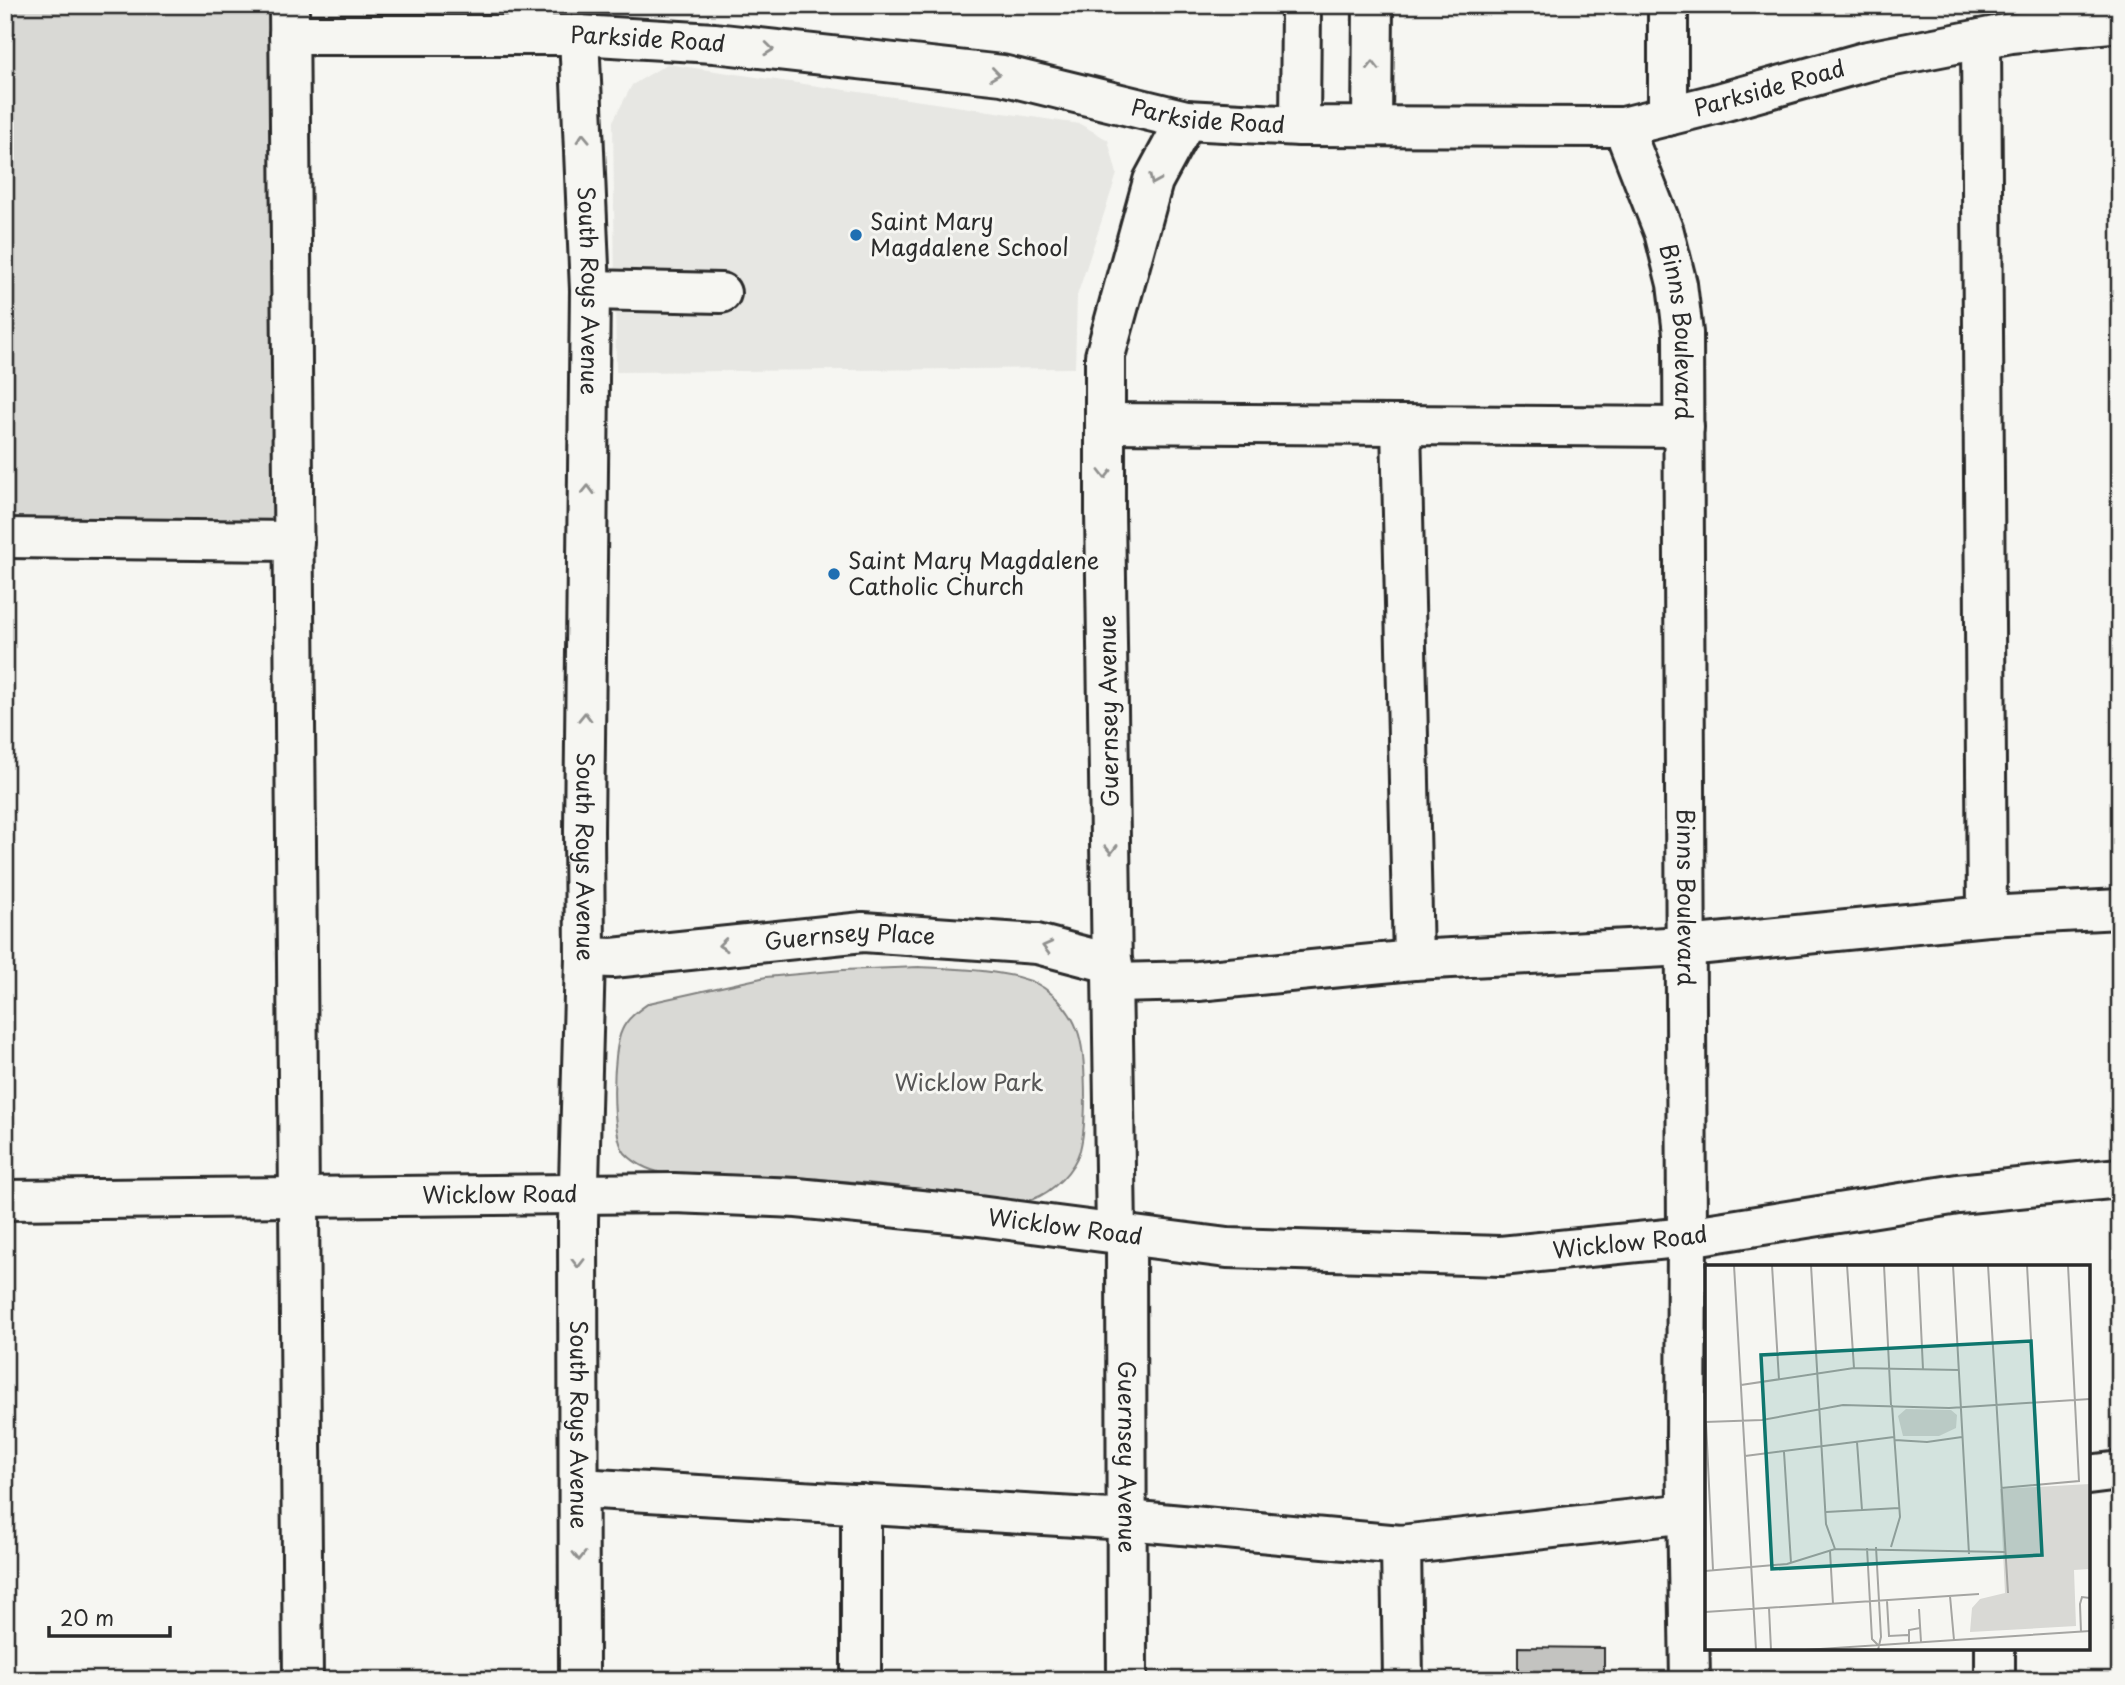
<svg xmlns="http://www.w3.org/2000/svg" width="2125" height="1685" font-family="'Playpen Sans',sans-serif">
<style>
.built{fill:#e7e7e3}
.green{fill:#d9d9d5;stroke:#828280;stroke-width:2}
.building{fill:#c3c3c0;stroke:#2b2b2b;stroke-width:2}
.lines{fill:none;stroke-linecap:round;stroke-linejoin:round}
.minor-casing{stroke:#2b2b2b;stroke-width:44}
.minor{stroke:#f6f6f2;stroke-width:38}
.oneway{stroke:#90908e}
.poi-dot{fill:#1f6fb2;stroke:#f6f6f2;stroke-width:2.5}
.labels{text-anchor:middle;stroke-width:6;stroke-linejoin:round;paint-order:stroke}
.street-label{font-size:23px;fill:#2b2b2b;stroke:#f6f6f2}
.poi-label{font-size:23px;fill:#2b2b2b;stroke:#f6f6f2;text-anchor:start}
.park-label{font-size:23px;fill:#565656;stroke:#f6f6f2}
.inset-road{fill:none;stroke:#a5a5a2;stroke-width:2}
.view{fill:#0f766e;fill-opacity:0.15;stroke:#0f766e;stroke-width:3.5}
.inset-edge{fill:none;stroke:#2b2b2b;stroke-width:3.5}
</style>
<rect width="100%" height="100%" fill="#f6f6f2"/>
<filter id="ink" filterUnits="userSpaceOnUse"><feTurbulence type="fractalNoise" baseFrequency=".0143" numOctaves="2"/><feDisplacementMap in="SourceGraphic" scale="14" xChannelSelector="R" yChannelSelector="G"/><feConvolveMatrix kernelMatrix="1 2 1 2 8 2 1 2 1" color-interpolation-filters="sRGB"/></filter>
<g filter="url(#ink)">
<!-- built -->
<polygon class="built" points="667,64 1080,124 1108,140 1117,174 1077,296 1075,368 616,372 613,121 632,85"/>
<!-- green -->
<g class="green">
<polygon points="5,5 305,5 303,534 5,536"/>
<path d="M 919,967 C 952,969 1017,969 1044,988 C 1058,998 1071,1013 1077,1029 C 1087,1054 1087,1123 1080,1150 C 1074,1170 1053,1192 1033,1199 C 1010,1207 949,1192 923,1189 C 889,1185 856,1182 822,1179 C 773,1175 723,1175 674,1175 C 656,1173 638,1167 625,1153 C 610,1136 612,1050 622,1030 C 627,1018 639,1010 649,1003 L 766,977 L 843,970 Z"/>
</g>
<!-- building -->
<polygon class="building" points="1518,1647 1604,1648 1604,1680 1518,1680"/>
<g class="lines">
<!-- minor casing -->
<g class="minor-casing">
<g id="minor">
<polyline points="289,5 303,1680"/>
<polyline points="1668,5 1668,116"/>
<path id="s1" d="M 289,35 L 579,35 L 714,43 L 1002,75 L 1186,120 L 1300,126 L 1623,127 L 1715,104 L 1868,61 L 2011,33 L 2120,22"/>
<path id="s2" d="M 579,35 L 590,290 L 584,831 L 585,957 L 578,1221 L 579,1680"/>
<polyline points="1981,39 1987,916"/>
<polyline points="1300,126 1301,5"/>
<polyline points="1372,126 1373,5"/>
<path id="s3" d="M 1623,127 L 1664,232 L 1677,284 L 1683,333 L 1687,1237 L 1686,1441 L 1690,1680"/>
<polyline points="590,290 721,293"/>
<polyline points="1105,423 1684,427"/>
<polyline points="1401,425 1413,960"/>
<polyline points="5,538 294,541"/>
<path id="s4" d="M 585,957 L 613,958 L 863,932 L 1037,944 L 1113,964"/>
<polyline points="1114,983 1198,981 1413,960 1686,946 1987,916 2120,909"/>
<path id="s5" d="M 5,1200 L 674,1193 L 797,1198 L 971,1215 L 1227,1248 L 1501,1256 L 1687,1237 L 1958,1194 L 2120,1178"/>
<polyline points="1116,1234 1105,512 1105,356 1153,181 1186,120"/>
<path id="s6" d="M 1126,1235 L 1127,1680"/>
<polyline points="2088,1475 2120,1471"/>
<polyline points="579,1488 1127,1520 1401,1545 1707,1511"/>
<polyline points="1401,1545 1403,1680"/>
<polyline points="1995,1648 1995,1680"/>
<polyline points="861,1680 861,1504"/>
</g>
</g>
<!-- minor -->
<use href="#minor" class="minor"/>
</g>
<!-- one-way arrows -->
<defs><path id="oneway-chevron" d="M-2-3.5L2.5 0L-2 3.5" fill="none" stroke-width="1.6" stroke-linecap="round" stroke-linejoin="round" transform="scale(1.75)"/></defs>
<g class="oneway">
<use href="#oneway-chevron" transform="translate(769 49) rotate(6)"/>
<use href="#oneway-chevron" transform="translate(1373 66) rotate(-90)"/>
<use href="#oneway-chevron" transform="translate(995 74) rotate(8)"/>
<use href="#oneway-chevron" transform="translate(583 138) rotate(-92)"/>
<use href="#oneway-chevron" transform="translate(1154 180) rotate(113)"/>
<use href="#oneway-chevron" transform="translate(1105 474) rotate(90)"/>
<use href="#oneway-chevron" transform="translate(588 490) rotate(-89)"/>
<use href="#oneway-chevron" transform="translate(585 717) rotate(-89)"/>
<use href="#oneway-chevron" transform="translate(1111 849) rotate(89)"/>
<use href="#oneway-chevron" transform="translate(723 945) rotate(174)"/>
<use href="#oneway-chevron" transform="translate(1047 947) rotate(-166)"/>
<use href="#oneway-chevron" transform="translate(578 1263) rotate(90)"/>
<use href="#oneway-chevron" transform="translate(579 1556) rotate(90)"/>
</g>
</g>
<!-- markers -->
<g class="poi-dot">
<circle cx="856" cy="235" r="7"/>
<circle cx="834" cy="574" r="7"/>
</g>
<g class="labels">
<!-- street labels -->
<g class="street-label">
<text dy="8" stroke="none"><textPath href="#s1" startOffset="359">Parkside Road</textPath></text>
<text dy="8" stroke="none"><textPath href="#s1" startOffset="1493">Parkside Road</textPath></text>
<text dy="8" stroke="none"><textPath href="#s1" startOffset="926">Parkside Road</textPath></text>
<text dy="8" stroke="none"><textPath href="#s2" startOffset="256">South Roys Avenue</textPath></text>
<text dy="8" stroke="none"><textPath href="#s3" startOffset="214">Binns Boulevard</textPath></text>
<text transform="translate(1109 711) rotate(-91)" y="8">Guernsey Avenue</text>
<text dy="8" stroke="none"><textPath href="#s2" startOffset="822">South Roys Avenue</textPath></text>
<text dy="8" stroke="none"><textPath href="#s3" startOffset="780">Binns Boulevard</textPath></text>
<text dy="8" stroke="none"><textPath href="#s4" startOffset="266">Guernsey Place</textPath></text>
<text dy="8" stroke="none"><textPath href="#s5" startOffset="495">Wicklow Road</textPath></text>
<text dy="8" stroke="none"><textPath href="#s5" startOffset="1062">Wicklow Road</textPath></text>
<text dy="8" stroke="none"><textPath href="#s5" startOffset="1629">Wicklow Road</textPath></text>
<text dy="8" stroke="none"><textPath href="#s2" startOffset="1390">South Roys Avenue</textPath></text>
<text dy="8" stroke="none"><textPath href="#s6" startOffset="222">Guernsey Avenue</textPath></text>
</g>
<!-- poi labels -->
<g class="poi-label">
<text x="870" y="230">Saint Mary<tspan x="870" dy="26">Magdalene School</tspan></text>
<text x="848" y="569">Saint Mary Magdalene<tspan x="848" dy="26">Catholic Church</tspan></text>
</g>
<!-- park labels -->
<g class="park-label">
<text x="969" y="1091">Wicklow Park</text>
</g>
</g>
<!-- overview -->
<g transform="translate(1705 1265)">
<rect width="385" height="385" fill="#f6f6f2"/>
<path d="M 201,144 L 246,145 L 252,150 L 251,163 L 234,171 L 198,171 L 193,151 ZM 385,219 L 385,304 L 369,305 L 371,361 L 265,367 L 267,343 L 275,334 L 300,328 L 295,224 Z" fill="#d9d9d5"/>
<path class="inset-road" d="M 29,0 L 51,385M 67,0 L 74,115M 106,0 L 121,259 L 130,284M 142,0 L 149,103M 179,0 L 186,140M 213,0 L 218,104M 248,0 L 264,289M 283,0 L 303,328M 322,0 L 334,221M 36,120 L 149,103 L 254,105M 0,157 L 57,155 L 138,140 L 244,143 L 385,134M 1,157 L 8,305M 190,175 L 222,177 L 257,172M 152,177 L 157,245M 79,187 L 86,298M 40,191 L 189,172M 296,223 L 374,216 L 363,0M 121,247 L 194,243M 171,282 L 176,372 L 173,385M 186,282 L 195,252 L 187,140M 162,283 L 167,374 L 173,380M 125,286 L 128,339M 0,306 L 82,299 L 130,284 L 300,287M 245,331 L 249,375M 182,336 L 184,371 L 203,370M 64,343 L 66,385M 214,344 L 216,377M 0,347 L 274,329M 376,367 L 375,339 L 377,332 L 385,333M 204,378 L 204,365 L 215,363M 100,385 L 385,366"/>
<path class="view" d="M 326,76 L 337,290 L 67,304 L 56,90 Z"/>
<rect width="385" height="385" class="inset-edge"/>
</g>
<!-- margin -->
<rect width="2125" height="1685" fill="none" stroke="#f6f6f2" stroke-width="28"/>
<rect x="14" y="14" width="2097" height="1657" fill="none" stroke="#2b2b2b" stroke-width="2.5" filter="url(#ink)"/>
<!-- scale -->
<path d="M49 1626v10h121v-10" fill="none" stroke="#2b2b2b" stroke-width="3.5"/>
<text x="60" y="1626" font-size="21" fill="#2b2b2b" stroke="#f6f6f2" stroke-width="5" paint-order="stroke">20 m</text>
</svg>
